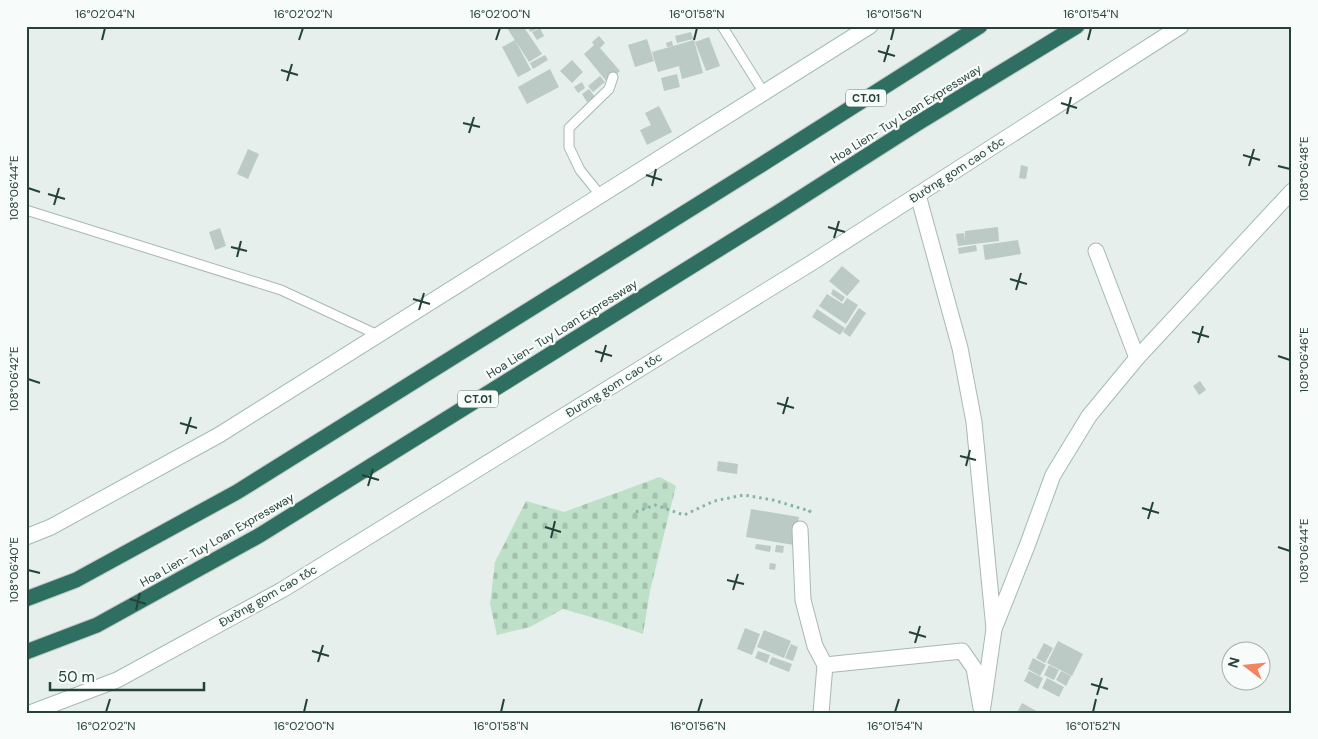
<svg xmlns="http://www.w3.org/2000/svg" width="1318" height="739" font-family="'DM Sans',sans-serif">
<style>
.cemetery{fill:url(#cemetery-stones)}
.building{fill:#bbcac4}
.lines{fill:none;stroke-linecap:round;stroke-linejoin:round}
.lane-casing{stroke:#a8b8b2;stroke-width:11}
.street-casing{stroke:#a8b8b2;stroke-width:17}
.secondary-casing{stroke:#a4bbb3;stroke-width:17}
.highway-casing{stroke:#c2cac8;stroke-width:17}
.path{stroke:#86b3a5;stroke-width:3;stroke-dasharray:2.5 4;stroke-linecap:butt}
.lane{stroke:#fff;stroke-width:9}
.street{stroke:#fff;stroke-width:15}
.secondary{stroke:#fff;stroke-width:15}
.highway{stroke:#2f6f62;stroke-width:15}
.ticks{fill:none;stroke:#24423a;stroke-width:2}
.labels{text-anchor:middle;stroke-width:4.5;stroke-linejoin:round;paint-order:stroke}
.shield{fill:#f7fbf9;stroke:#637a73;stroke-width:1}
.shield-label{font-size:11px;font-weight:bold;fill:#24423a}
.street-label{font-size:12px;fill:#24423a;stroke:#f7fbf9}
.neatline{fill:none;stroke:#24423a;stroke-width:2}
.ticks-label{font-size:12px;text-anchor:middle;fill:#24423a}
</style>
<defs>
<pattern id="cemetery-stones" width="16" height="16" patternUnits="userSpaceOnUse" patternTransform="scale(1.25)"><rect width="16" height="16" fill="#bfe0c8"/><path d="M2 7V4a2 2 0 0 1 4 0v3zM10 15v-3a2 2 0 0 1 4 0v3z" fill="#a4c1ad"/></pattern>
</defs>
<rect width="100%" height="100%" fill="#e6efeb"/>
<!-- cemetery -->
<polygon class="cemetery" points="660,477 676,486 650,591 643,634 608,622 563,609 530,627 497,635 490,604 495,562 526,501 564,512"/>
<!-- building -->
<g class="building">
<polygon points="510,26 523,26 542,54 529,62 507,28"/>
<polygon points="528,26 538,26 539,28 530,32"/>
<polygon points="540,28 544,36 537,40 532,32"/>
<polygon points="691,32 693,39 677,43 675,36"/>
<polygon points="599,36 605,43 600,48 620,71 607,82 584,54 594,45 592,42"/>
<polygon points="709,37 720,66 706,71 695,42"/>
<polygon points="647,39 654,61 635,67 628,45"/>
<polygon points="515,40 531,70 518,77 502,47"/>
<polygon points="694,40 703,73 682,79 679,66 658,72 652,52"/>
<polygon points="672,41 673,46 667,47 666,43"/>
<polygon points="545,55 548,60 533,69 530,63"/>
<polygon points="572,60 583,72 572,83 560,71"/>
<polygon points="550,69 559,87 527,104 518,87"/>
<polygon points="677,74 680,87 664,91 661,78"/>
<polygon points="600,76 605,82 593,92 588,86"/>
<polygon points="582,82 585,88 578,93 574,87"/>
<polygon points="589,89 595,97 587,102 582,94"/>
<polygon points="659,106 672,132 647,145 640,130 651,125 645,113"/>
<polygon points="248,149 259,154 248,179 237,174"/>
<polygon points="1021,165 1028,167 1026,179 1019,178"/>
<polygon points="998,227 999,241 958,246 956,234 964,233 965,241 965,231"/>
<polygon points="220,228 226,246 215,250 209,232"/>
<polygon points="1018,240 1021,254 985,260 983,245"/>
<polygon points="976,245 977,251 959,254 958,248"/>
<polygon points="842,266 860,281 847,296 829,281"/>
<polygon points="833,289 845,297 842,302 831,294"/>
<polygon points="827,294 843,304 847,298 858,305 846,324 819,306"/>
<polygon points="859,308 866,313 850,337 843,332"/>
<polygon points="817,309 845,328 840,335 812,317"/>
<polygon points="1200,381 1206,390 1199,395 1193,386"/>
<polygon points="718,461 738,464 737,474 717,471"/>
<polygon points="751,509 799,517 794,545 746,537"/>
<polygon points="756,544 771,546 770,552 755,549"/>
<polygon points="776,545 784,546 783,553 775,552"/>
<polygon points="770,563 776,564 775,570 769,569"/>
<polygon points="745,628 760,634 752,655 737,649"/>
<polygon points="764,630 791,641 784,658 757,647"/>
<polygon points="1058,641 1083,654 1072,676 1047,663"/>
<polygon points="1044,643 1053,648 1045,663 1036,658"/>
<polygon points="791,644 798,647 793,661 785,658"/>
<polygon points="758,651 770,655 767,663 755,658"/>
<polygon points="772,657 792,664 789,672 769,664"/>
<polygon points="1033,658 1046,665 1040,676 1028,669"/>
<polygon points="1049,665 1059,670 1054,680 1044,675"/>
<polygon points="1029,671 1043,678 1038,689 1024,681"/>
<polygon points="1061,671 1071,676 1066,686 1056,680"/>
<polygon points="1047,678 1064,687 1059,697 1042,688"/>
<polygon points="1022,703 1040,713 1017,713"/>
</g>
<g class="lines">
<!-- lane casing -->
<g class="lane-casing">
<g id="lane">
<polyline points="722,26 764,93"/>
<polyline points="601,196 580,170 569,147 569,128 609,89 613,77"/>
<polyline points="26,210 281,290 378,335"/>
</g>
</g>
<!-- street casing -->
<g class="street-casing">
<g id="street">
<polyline points="918,195 960,348 974,422 994,629"/>
<polyline points="1096,251 1137,358"/>
<polyline points="800,529 803,600 815,646 825,665 821,713"/>
<polyline points="825,665 962,651 974,668 981,708"/>
</g>
</g>
<!-- secondary casing -->
<g class="secondary-casing">
<g id="secondary">
<polyline points="26,537 51,527 219,435 870,26"/>
<polyline points="30,713 117,680 282,590 816,260 1181,26"/>
<polyline points="982,713 994,629 1027,546 1053,475 1089,416 1137,358 1292,191"/>
</g>
</g>
<!-- highway casing -->
<g class="highway-casing">
<g id="highway">
<polyline points="26,599 76,580 237,492 753,170 980,26"/>
<polyline points="26,652 97,625 260,535 777,213 918,123 1077,26"/>
</g>
</g>
<!-- path -->
<polyline class="path" points="636,512 655,505 684,515 714,501 744,495 773,500 810,511 807,515"/>
<!-- lane -->
<use href="#lane" class="lane"/>
<!-- street -->
<use href="#street" class="street"/>
<!-- secondary -->
<use href="#secondary" class="secondary"/>
<!-- highway -->
<use href="#highway" class="highway"/>
</g>
<!-- ticks -->
<path class="ticks" d="M 102,40 L 105,28M 299,40 L 303,28M 496,40 L 500,28M 694,40 L 697,28M 891,40 L 894,28M 1088,40 L 1091,28M 878,51 L 895,56M 884,62 L 889,45M 281,70 L 298,75M 287,81 L 292,64M 1061,103 L 1077,108M 1067,114 L 1071,97M 463,123 L 480,127M 469,133 L 474,117M 1243,155 L 1260,160M 1249,166 L 1254,149M 1278,166 L 1290,169M 646,175 L 662,180M 652,186 L 656,169M 28,188 L 40,192M 48,194 L 65,199M 54,205 L 59,188M 828,227 L 845,232M 834,238 L 839,221M 231,247 L 247,251M 237,257 L 241,241M 1010,279 L 1027,284M 1016,290 L 1021,273M 413,299 L 430,304M 419,310 L 424,293M 1192,332 L 1209,337M 1198,343 L 1203,326M 595,351 L 612,356M 1278,356 L 1290,360M 601,362 L 606,345M 28,379 L 40,383M 777,403 L 794,408M 783,414 L 788,397M 180,423 L 197,428M 186,434 L 191,417M 960,456 L 976,460M 966,466 L 970,450M 362,475 L 379,480M 368,486 L 373,469M 1142,508 L 1159,513M 1148,519 L 1153,502M 545,527 L 561,532M 551,538 L 555,521M 1278,547 L 1290,551M 28,570 L 40,573M 727,580 L 744,584M 733,590 L 738,574M 130,599 L 146,604M 136,610 L 140,593M 909,632 L 926,637M 915,643 L 920,626M 312,651 L 329,656M 318,662 L 323,645M 1091,684 L 1108,689M 1097,695 L 1102,678M 106,712 L 110,699M 304,712 L 307,699M 501,712 L 504,699M 698,712 L 702,699M 895,712 L 899,699M 1093,712 L 1096,699"/>
<g class="labels">
<!-- shield labels -->
<g class="shield">
<rect x="846" y="89.5" width="40" height="17" rx="4"/>
<rect x="458" y="390.5" width="40" height="17" rx="4"/>
</g>
<g class="shield-label">
<text x="866" y="102">CT.01</text>
<text x="478" y="403">CT.01</text>
</g>
<!-- street labels -->
<g class="street-label">
<text transform="translate(906 114) rotate(-32)" y="4">Hoa Lien- Tuy Loan Expressway</text>
<text transform="translate(957 170) rotate(-33)" y="4">Đường gom cao tốc</text>
<text transform="translate(562 329) rotate(-32)" y="4">Hoa Lien- Tuy Loan Expressway</text>
<text transform="translate(614 385) rotate(-32)" y="4">Đường gom cao tốc</text>
<text transform="translate(217 540) rotate(-30)" y="4">Hoa Lien- Tuy Loan Expressway</text>
<text transform="translate(268 596) rotate(-30)" y="4">Đường gom cao tốc</text>
</g>
</g>
<!-- border -->
<rect width="1318" height="739" fill="none" stroke="#f7fbf9" stroke-width="55"/>
<!-- north arrow -->
<g transform="translate(1246 666) rotate(286)"><circle r="24" fill="#f7fbf9" stroke="#a3b1ad"/>
<path d="M0-4L9 19L0 12L-9 19Z" fill="#f4845f"/>
<text y="-8" font-size="14" font-weight="bold" text-anchor="middle" fill="#24423a">N</text>
</g>
<!-- scale -->
<path d="M50 682v8h154v-8" fill="none" stroke="#24423a" stroke-width="2.5"/>
<text x="58" y="682" font-size="15" fill="#24423a" stroke="#f7fbf9" stroke-width="4" paint-order="stroke">50 m</text>
<rect x="28" y="28" width="1262" height="684" class="neatline"/>
<g class="ticks-label">
<text x="105" y="18">16°02'04"N</text>
<text x="303" y="18">16°02'02"N</text>
<text x="500" y="18">16°02'00"N</text>
<text x="697" y="18">16°01'58"N</text>
<text x="894" y="18">16°01'56"N</text>
<text x="1091" y="18">16°01'54"N</text>
<text transform="translate(1304 169) rotate(-90)" y="4">108°06'48"E</text>
<text transform="translate(14 188) rotate(-90)" y="4">108°06'44"E</text>
<text transform="translate(1304 360) rotate(-90)" y="4">108°06'46"E</text>
<text transform="translate(14 379) rotate(-90)" y="4">108°06'42"E</text>
<text transform="translate(1304 551) rotate(-90)" y="4">108°06'44"E</text>
<text transform="translate(14 570) rotate(-90)" y="4">108°06'40"E</text>
<text x="106" y="730">16°02'02"N</text>
<text x="304" y="730">16°02'00"N</text>
<text x="501" y="730">16°01'58"N</text>
<text x="698" y="730">16°01'56"N</text>
<text x="895" y="730">16°01'54"N</text>
<text x="1093" y="730">16°01'52"N</text>
</g>
</svg>
